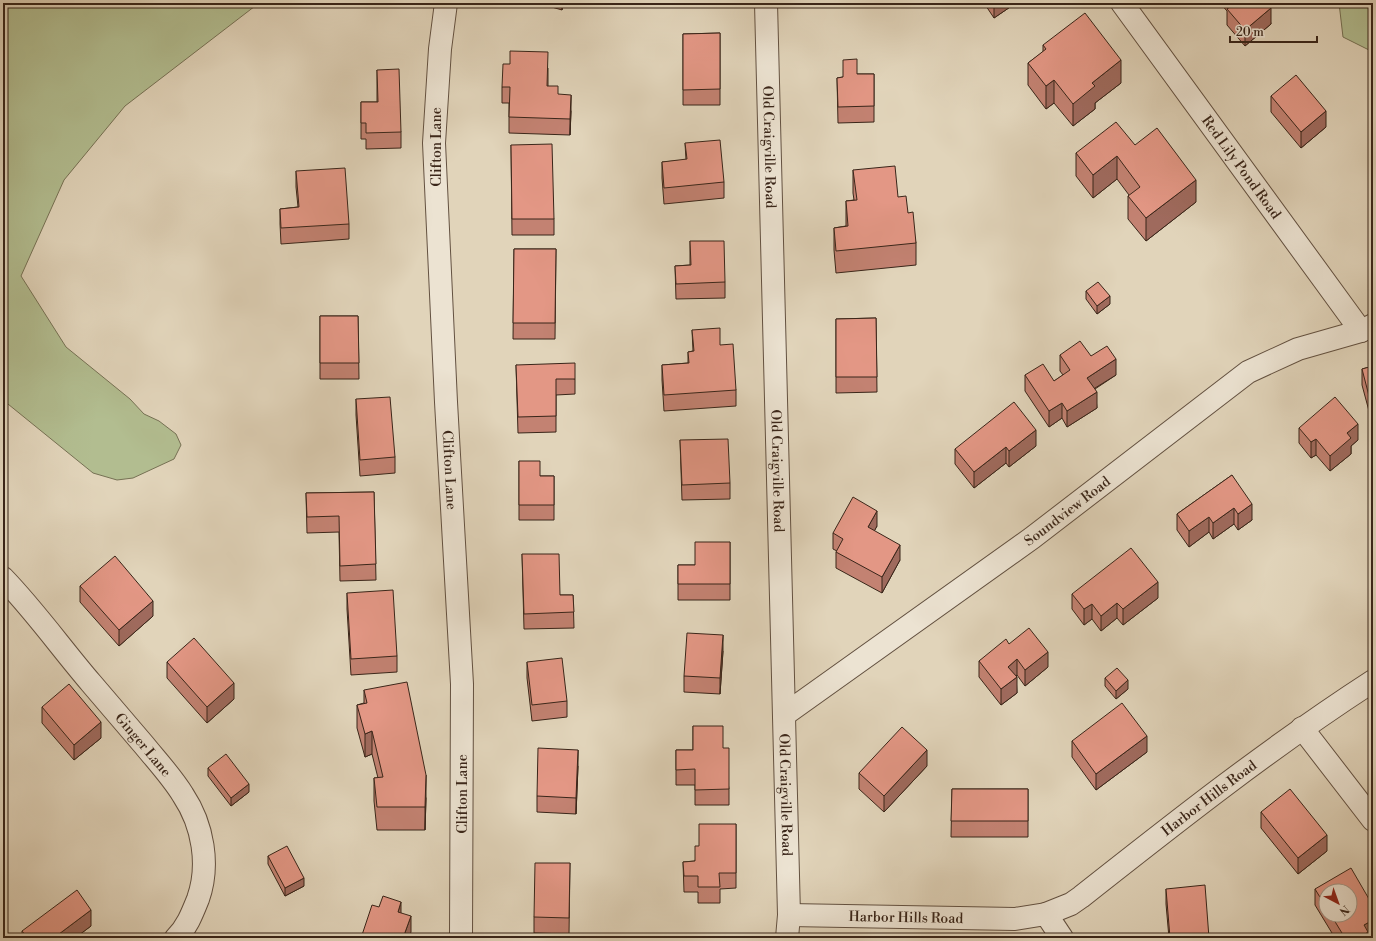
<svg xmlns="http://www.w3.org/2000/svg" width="1376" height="941" font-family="'Libre Bodoni',serif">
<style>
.green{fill:#b2bd90;stroke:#767154}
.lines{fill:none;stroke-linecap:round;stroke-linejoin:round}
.minor-casing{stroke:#635141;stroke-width:24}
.tertiary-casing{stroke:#635141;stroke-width:24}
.minor{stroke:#ece3d2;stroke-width:22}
.tertiary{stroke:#ece3d2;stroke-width:22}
.wall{fill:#c38272;stroke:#392519;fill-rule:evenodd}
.shaded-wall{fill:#9f6a5d;stroke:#392519}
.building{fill:#e39785;stroke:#392519}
.labels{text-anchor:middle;stroke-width:3;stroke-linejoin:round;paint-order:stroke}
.street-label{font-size:14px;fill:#392519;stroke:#ece3d2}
</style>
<rect width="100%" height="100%" fill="#e1d4ba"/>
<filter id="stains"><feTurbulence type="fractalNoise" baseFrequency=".005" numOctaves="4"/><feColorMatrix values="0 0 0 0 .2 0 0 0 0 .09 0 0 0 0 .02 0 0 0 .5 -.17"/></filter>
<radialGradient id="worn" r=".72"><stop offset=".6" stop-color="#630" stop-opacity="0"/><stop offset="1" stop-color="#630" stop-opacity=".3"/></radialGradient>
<!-- green -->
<g class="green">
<polygon points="3,3 259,3 125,106 64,180 21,276 66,347 130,399 144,414 159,421 176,434 181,445 174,459 133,478 117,480 93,473 3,400"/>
<polygon points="1339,3 1373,3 1373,52 1343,37"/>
</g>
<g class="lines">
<!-- minor casing -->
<g class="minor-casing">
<g id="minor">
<path id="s1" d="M 446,3 L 440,49 L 434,143 L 446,402 L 462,684 L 461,938"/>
<path id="s2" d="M 1122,3 L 1361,331"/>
<path id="s3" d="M 3,578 C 35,611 61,648 91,683 C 108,703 126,724 144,745 C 157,761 172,777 183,795 C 203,825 210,865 198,899 C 192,914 187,927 176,938"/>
<path id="s4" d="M 784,715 L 1032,538 L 1248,372 L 1298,349 L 1361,331 L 1373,325"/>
<polyline points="1302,728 1373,820"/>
<path id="s5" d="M 1046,914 L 1071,904 L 1081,897 C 1176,822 1271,747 1373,681"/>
<path id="s6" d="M 789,915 L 1015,919 L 1046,914 L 1062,938"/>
</g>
</g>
<!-- tertiary casing -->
<g class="tertiary-casing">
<g id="tertiary">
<path id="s7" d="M 766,3 L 789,915 L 787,938"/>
</g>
</g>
<!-- minor -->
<use href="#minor" class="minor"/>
<!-- tertiary -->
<use href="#tertiary" class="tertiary"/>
</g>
<!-- wall -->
<g class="wall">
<polygon points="538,3 563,3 562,10"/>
<polygon points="984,3 1016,3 994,18"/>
<polygon points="1220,3 1266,3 1271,24 1245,46 1227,25 1227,11"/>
<polygon points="720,33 720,105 683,105 683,34"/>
<polygon points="1043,45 1121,83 1095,103 1095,109 1073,126 1054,103 1046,109 1028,85 1028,63 1043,52"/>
<polygon points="548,68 548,86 558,94 571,111 570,135 509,133 509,103 502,103 502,87"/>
<polygon points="377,70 401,132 401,148 366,149 366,139 361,139 361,102 377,102"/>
<polygon points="857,74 874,74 874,122 838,123 837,78 843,77"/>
<polygon points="1271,96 1326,127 1301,148 1271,112"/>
<polygon points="685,143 724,182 724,198 664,204 662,178 662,162 686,160"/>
<polygon points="511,145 554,219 554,235 512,235"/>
<polygon points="1135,145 1196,202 1146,241 1128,219 1128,196 1129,195 1117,179 1093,198 1076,176 1076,153"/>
<polygon points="853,170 898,197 908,213 916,243 916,265 836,273 834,250 834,228 846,226 846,201 854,200 853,193"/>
<polygon points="296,171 349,224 349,239 281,244 280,224 280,209 298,207 296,187"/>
<polygon points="690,241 725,282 725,298 676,299 675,266 690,265"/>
<polygon points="514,249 556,249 555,339 513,339"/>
<polygon points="1086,291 1110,304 1097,314 1086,299"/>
<polygon points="320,316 358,316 359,379 320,379"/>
<polygon points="876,318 877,392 836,393 836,319"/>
<polygon points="692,330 720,345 736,390 736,406 664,411 662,380 662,365 688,363 688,352 693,351"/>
<polygon points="1060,355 1091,356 1116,375 1095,389 1097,408 1067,427 1062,418 1049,427 1025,391 1025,375 1054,381 1063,375 1060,371"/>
<polygon points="516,365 575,379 575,394 556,395 556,432 518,433"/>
<polygon points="1373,366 1369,411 1362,385 1362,369"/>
<polygon points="356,399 395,457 395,473 360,476 356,415"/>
<polygon points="1299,428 1358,440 1351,446 1351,454 1330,471 1316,455 1311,458 1299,443"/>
<polygon points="680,440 730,483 730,499 682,500"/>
<polygon points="1036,446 1009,467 1006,463 974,488 955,464 955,449"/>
<polygon points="519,461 540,476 554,476 554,520 519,520"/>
<polygon points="1232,475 1252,520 1238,530 1234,524 1213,539 1209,532 1189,547 1177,530 1177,514"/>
<polygon points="374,492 376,580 340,581 339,532 307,533 306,493"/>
<polygon points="877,526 874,531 900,560 882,593 836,568 836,552 837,551 833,549 833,533"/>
<polygon points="730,542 730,600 678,600 678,565 695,565"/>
<polygon points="522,554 560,595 573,595 574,628 524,629"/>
<polygon points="80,586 153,616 119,646 80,602"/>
<polygon points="347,593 397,656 397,672 351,675 347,609"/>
<polygon points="1072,594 1158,598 1123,625 1117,618 1101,631 1092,619 1084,625 1072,609"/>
<polygon points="1009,644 1048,667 1025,686 1017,675 1016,676 1017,693 1001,705 979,677 979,661"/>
<polygon points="723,651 720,694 684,692 684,676"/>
<polygon points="167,662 234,699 207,723 167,678"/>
<polygon points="527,662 567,701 567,717 532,721 527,678"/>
<polygon points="1105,678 1128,689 1116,699 1105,686"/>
<polygon points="364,690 426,798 425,830 377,830 374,801 374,778 378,778 372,754 365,757 357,728 357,705 364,703"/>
<polygon points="42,707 101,738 74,760 42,723"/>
<polygon points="693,726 723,748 729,789 729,805 695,805 695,785 676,785 676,750 693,750"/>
<polygon points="1072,741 1147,752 1096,790 1072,757"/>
<polygon points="578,766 576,814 537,812 537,796"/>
<polygon points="927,766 884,812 859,789 859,773"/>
<polygon points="208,768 249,792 231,806 208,776"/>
<polygon points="952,789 1028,789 1028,837 951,837"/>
<polygon points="1261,812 1327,851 1298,874 1261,828"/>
<polygon points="736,824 736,888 720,889 720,903 698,903 698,892 684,892 683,862 695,861 699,846"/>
<polygon points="268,856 304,886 285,896 268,864"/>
<polygon points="570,863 569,934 534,933 534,917"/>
<polygon points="1166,889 1209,938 1169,938 1166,904"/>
<path d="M 1315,889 L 1369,899 L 1373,935 L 1369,938 L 1335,938 L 1315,905 ZM 1326,891 L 1350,915 L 1326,915 Z"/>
<polygon points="91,926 75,938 22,938 22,931"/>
</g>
<!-- shaded-wall -->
<g class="shaded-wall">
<polygon points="562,3 563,3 562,10"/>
<polygon points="994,3 1016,3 994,18"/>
<polygon points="1271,8 1271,24 1245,46 1245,30"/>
<polygon points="1121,60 1121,83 1095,103 1095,109 1073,126 1073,104 1092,83"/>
<polygon points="1054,80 1054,103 1046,109 1046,86"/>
<polygon points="571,95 571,111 570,135 570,119"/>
<polygon points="1326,111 1326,127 1301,148 1301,132"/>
<polygon points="1117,156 1117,179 1093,198 1093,175"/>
<polygon points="1196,180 1196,202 1146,241 1146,218"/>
<polygon points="1110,296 1110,304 1097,314 1097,306"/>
<polygon points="1116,359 1116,375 1087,393 1087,378"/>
<polygon points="1097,392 1097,408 1067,427 1067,411"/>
<polygon points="1373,395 1373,410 1369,411 1369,396"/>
<polygon points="1062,403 1062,418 1049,427 1049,411"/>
<polygon points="1358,424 1358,440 1351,446 1351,454 1330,471 1330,456 1347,433"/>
<polygon points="1036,430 1036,446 1009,467 1009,451"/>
<polygon points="1316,439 1316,455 1311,458 1311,442"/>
<polygon points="1006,447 1006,463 974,488 974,472"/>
<polygon points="1252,504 1252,520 1238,530 1238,514"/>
<polygon points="1234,508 1234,524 1213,539 1213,523"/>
<polygon points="877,511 877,526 868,543 868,527"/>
<polygon points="1209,517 1209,532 1189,547 1189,531"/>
<polygon points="900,545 900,560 882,593 882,577"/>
<polygon points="1158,582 1158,598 1123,625 1123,609"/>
<polygon points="153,601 153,616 119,646 119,630"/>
<polygon points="1117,603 1117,618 1101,631 1101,616"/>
<polygon points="1092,604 1092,619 1084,625 1084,609"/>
<polygon points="723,635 723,651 720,694 720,678"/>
<polygon points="1048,652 1048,667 1025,686 1025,670"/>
<polygon points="1017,659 1017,675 1008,682 1008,667"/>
<polygon points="1017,677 1017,693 1001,705 1001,689"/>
<polygon points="1128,680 1128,689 1116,699 1116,691"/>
<polygon points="234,683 234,699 207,723 207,707"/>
<polygon points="101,722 101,738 74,760 74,745"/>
<polygon points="372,731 372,754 365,757 365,734"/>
<polygon points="1147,736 1147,752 1096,790 1096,774"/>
<polygon points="578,750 578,766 576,814 576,798"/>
<polygon points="927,750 927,766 884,812 884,796"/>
<polygon points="426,775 426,798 425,830 425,807"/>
<polygon points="249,784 249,792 231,806 231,798"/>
<polygon points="1327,835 1327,851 1298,874 1298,858"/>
<polygon points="304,878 304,886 285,896 285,888"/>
<polygon points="401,902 401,918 398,912"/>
<polygon points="91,910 91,926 75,938 59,938 59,934"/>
<polygon points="411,916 411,932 409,938 403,938"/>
<polygon points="1373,920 1373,935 1369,938 1359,938 1364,925"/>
</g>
<!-- building -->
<g class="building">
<polygon points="1234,3 1266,3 1271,8 1245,30 1227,9 1234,4"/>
<polygon points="1085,13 1121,60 1092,83 1095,86 1073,104 1054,80 1046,86 1028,63 1046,49 1043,45"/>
<polygon points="720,33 720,89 683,90 683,34"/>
<polygon points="510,51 548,52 547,86 558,86 558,94 571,95 570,119 509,117 510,87 502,87 503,64 510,64"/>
<polygon points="857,59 857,74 874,74 874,106 838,107 837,78 843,77 843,60"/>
<polygon points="399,69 401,132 366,133 366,123 361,123 361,102 378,102 377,70"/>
<polygon points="1296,75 1326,111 1301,132 1271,96"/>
<polygon points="1116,122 1135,145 1157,128 1196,180 1146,218 1128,196 1140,187 1117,156 1093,175 1076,153"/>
<polygon points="720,140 724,182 664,188 662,162 687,159 685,143"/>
<polygon points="552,144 554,219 512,219 511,145"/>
<polygon points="895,166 898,197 906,196 908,213 913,212 916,243 836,251 834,228 848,226 846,201 857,200 853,170"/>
<polygon points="345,168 349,224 281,228 280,209 299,207 296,171"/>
<polygon points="690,241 724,241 725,282 676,284 675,266 691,265"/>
<polygon points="514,249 556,249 555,323 513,323"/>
<polygon points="1098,282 1110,296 1097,306 1086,291"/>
<polygon points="320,316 358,316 359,363 320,363"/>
<polygon points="876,318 877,377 836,377 836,319"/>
<polygon points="720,328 720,345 733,344 736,390 664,395 662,365 689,363 688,352 694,351 692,330"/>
<polygon points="1080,341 1091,356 1107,346 1116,359 1087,378 1097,392 1067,411 1062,403 1049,411 1025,375 1043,364 1054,381 1070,370 1060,355"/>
<polygon points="575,363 575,379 556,379 556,416 518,417 516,365"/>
<polygon points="1373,366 1373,395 1369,396 1362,369"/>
<polygon points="390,397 395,457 360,460 356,399"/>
<polygon points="1335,397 1358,424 1347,433 1351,438 1330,456 1316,439 1311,442 1299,428"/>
<polygon points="1014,402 1036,430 1009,451 1006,447 974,472 955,449"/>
<polygon points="728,439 730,483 682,485 680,440"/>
<polygon points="519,461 540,461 540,476 554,476 554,505 519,505"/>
<polygon points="1232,475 1252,504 1238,514 1234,508 1213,523 1209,517 1189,531 1177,514"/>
<polygon points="374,492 376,564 340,566 339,516 307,517 306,493"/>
<polygon points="853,497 877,511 868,527 900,545 882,577 836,552 843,539 833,533"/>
<polygon points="695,542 730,542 730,584 678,584 678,565 695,565"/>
<polygon points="1131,548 1158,582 1123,609 1117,603 1101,616 1092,604 1084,609 1072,594"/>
<polygon points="522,554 559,554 560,595 573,595 574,612 524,614"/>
<polygon points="115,556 153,601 119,630 80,586"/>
<polygon points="393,590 397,656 351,659 347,593"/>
<polygon points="1029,628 1048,652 1025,670 1017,659 1008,667 1017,677 1001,689 979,661 1006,639 1009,644"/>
<polygon points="687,633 723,635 720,678 684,676"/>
<polygon points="194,638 234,683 207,707 167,662"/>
<polygon points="562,658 567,701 532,705 527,662"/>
<polygon points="1117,668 1128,680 1116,691 1105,678"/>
<polygon points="407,682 426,775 425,807 377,807 374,778 383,777 372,731 365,734 357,705 367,703 364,690"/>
<polygon points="69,684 101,722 74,745 42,707"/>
<polygon points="1122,703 1147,736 1096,774 1072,741"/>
<polygon points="693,726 723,726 723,748 729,748 729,789 695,790 695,769 676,770 676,750 693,750"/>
<polygon points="902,727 927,750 884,796 859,773"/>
<polygon points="538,748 578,750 576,798 537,796"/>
<polygon points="226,754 249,784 231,798 208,768"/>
<polygon points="952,789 1028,789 1028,821 951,821"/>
<polygon points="1290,789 1327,835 1298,858 1261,812"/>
<polygon points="699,824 736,824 736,873 719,873 720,887 698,887 698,876 684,876 683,862 695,861 695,846 699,846"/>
<polygon points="287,846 304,878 285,888 268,856"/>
<polygon points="535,863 570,863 569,918 534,917"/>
<polygon points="1351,868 1369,899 1373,896 1373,920 1364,925 1368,932 1359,938 1345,938 1331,915 1350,915 1350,891 1326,891 1326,907 1315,889"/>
<polygon points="1205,885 1209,938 1170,938 1166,889"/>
<polygon points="77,890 91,910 59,934 62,938 28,938 22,931"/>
<polygon points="383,896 401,902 398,912 411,916 403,938 361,938 372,905 379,907"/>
</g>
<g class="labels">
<!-- street labels -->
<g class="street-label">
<text transform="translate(436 147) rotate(-90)" y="5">Clifton Lane</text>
<text dy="5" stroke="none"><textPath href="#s7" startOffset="144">Old Craigville Road</textPath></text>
<text dy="5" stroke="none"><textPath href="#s2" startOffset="203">Red Lily Pond Road</textPath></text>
<text dy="5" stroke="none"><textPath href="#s1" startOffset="468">Clifton Lane</textPath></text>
<text dy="5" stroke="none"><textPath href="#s7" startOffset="468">Old Craigville Road</textPath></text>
<text dy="5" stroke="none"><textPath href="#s4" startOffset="349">Soundview Road</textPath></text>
<text dy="5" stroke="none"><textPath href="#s3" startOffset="218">Ginger Lane</textPath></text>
<text transform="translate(462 794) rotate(-90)" y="5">Clifton Lane</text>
<text dy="5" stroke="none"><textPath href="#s7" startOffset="792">Old Craigville Road</textPath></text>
<text dy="5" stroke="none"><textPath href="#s5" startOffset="201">Harbor Hills Road</textPath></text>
<text dy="5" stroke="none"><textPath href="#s6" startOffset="117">Harbor Hills Road</textPath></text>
</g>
</g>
<!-- margin -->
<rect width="1376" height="941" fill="none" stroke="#e1d4ba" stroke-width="16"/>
<rect x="4" y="4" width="1368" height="933" fill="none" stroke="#392519" stroke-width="2"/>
<rect x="8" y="8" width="1360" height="925" fill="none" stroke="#392519"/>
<!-- north arrow -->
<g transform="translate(1338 903) rotate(139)"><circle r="19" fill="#ece3d2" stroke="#a49788"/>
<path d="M0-3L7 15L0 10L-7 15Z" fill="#8f2418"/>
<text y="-6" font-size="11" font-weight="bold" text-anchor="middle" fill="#392519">N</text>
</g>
<!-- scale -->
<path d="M1230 36v6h87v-6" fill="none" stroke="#392519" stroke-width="2"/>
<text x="1236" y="36" font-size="12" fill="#392519" stroke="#ece3d2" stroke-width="3" paint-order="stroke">20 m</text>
<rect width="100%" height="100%" filter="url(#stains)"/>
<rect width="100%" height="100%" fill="url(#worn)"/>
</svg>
